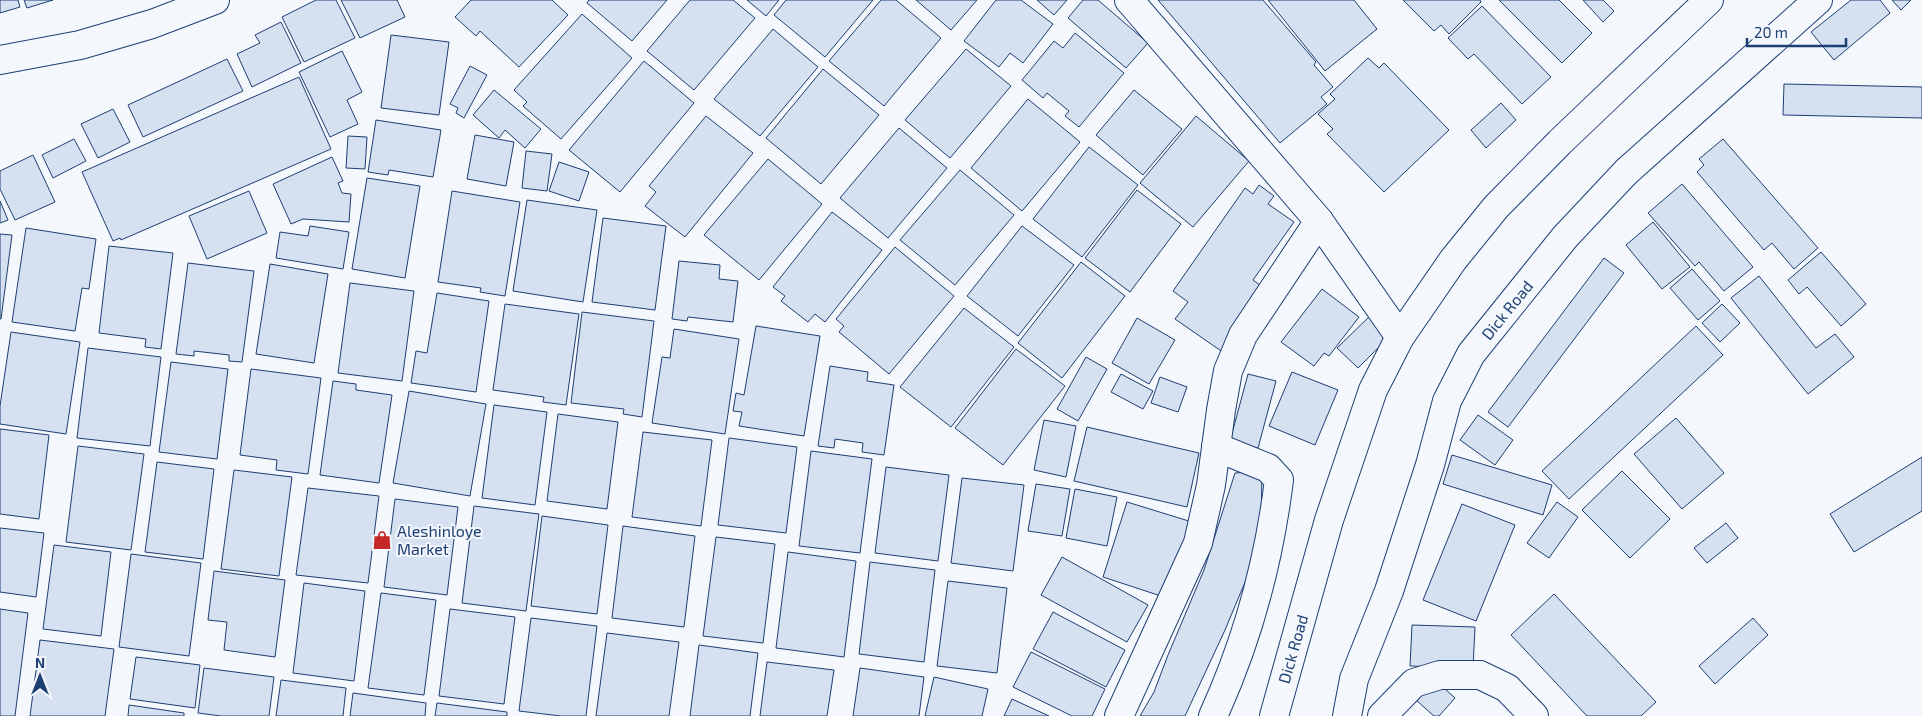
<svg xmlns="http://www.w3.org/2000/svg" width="1922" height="716" font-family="'Exo 2',sans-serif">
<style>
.building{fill:#d5e0f0;stroke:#1d3f73}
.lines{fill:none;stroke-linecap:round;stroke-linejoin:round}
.street-casing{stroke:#1d3f73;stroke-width:30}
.secondary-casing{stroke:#1d3f73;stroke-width:30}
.street{stroke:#f4f7fb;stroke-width:28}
.secondary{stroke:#f4f7fb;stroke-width:28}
.labels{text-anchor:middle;stroke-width:4;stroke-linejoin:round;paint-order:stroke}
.street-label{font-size:16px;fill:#1d3f73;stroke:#f4f7fb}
.poi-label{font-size:16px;fill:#1d3f73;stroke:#f4f7fb;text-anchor:start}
</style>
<rect width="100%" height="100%" fill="#f4f7fb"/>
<!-- building -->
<g class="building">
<polygon points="0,0 18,0 20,7 0,13"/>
<polygon points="24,0 53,0 27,8"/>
<polygon points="316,0 336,0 355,38 304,62 282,17"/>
<polygon points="341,0 397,0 405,17 360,38"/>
<polygon points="471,0 552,0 568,15 519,67 480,31 476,36 455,17"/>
<polygon points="589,0 667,0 632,41 587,3"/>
<polygon points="690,0 733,0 755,18 694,90 647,51"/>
<polygon points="747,0 779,0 766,16"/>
<polygon points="786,0 873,0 825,57 774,15"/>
<polygon points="881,0 896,0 941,38 884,106 829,61"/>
<polygon points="916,0 977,0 951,30"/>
<polygon points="996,0 1021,0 1053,24 1023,63 1010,53 999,67 964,41"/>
<polygon points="1037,0 1067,0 1054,15"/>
<polygon points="1083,0 1098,0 1148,43 1126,68 1068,18"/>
<polygon points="1158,0 1263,0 1316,62 1314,65 1333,87 1321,97 1327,104 1280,143"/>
<polygon points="1268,0 1354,0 1377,29 1325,71"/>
<polygon points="1403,0 1480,0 1481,2 1449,34 1441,25 1434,31"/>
<polygon points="1499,0 1559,0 1592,33 1562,63"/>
<polygon points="1583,0 1603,0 1614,11 1603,22"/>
<polygon points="1851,0 1880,0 1890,13 1834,60 1811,32"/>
<polygon points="1892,0 1911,0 1901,10"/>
<polygon points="1482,6 1551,77 1522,104 1474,54 1468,59 1448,38"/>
<polygon points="582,14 632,58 561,139 523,106 527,102 514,90"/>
<polygon points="281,22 301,63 252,87 237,54 260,43 255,35"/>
<polygon points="773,29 818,67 760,136 714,99"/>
<polygon points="1075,33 1124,73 1079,127 1065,116 1069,111 1047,93 1043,98 1022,80 1054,41 1063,48"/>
<polygon points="391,35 449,42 439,115 381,108"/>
<polygon points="966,49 1011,86 950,158 905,120"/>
<polygon points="342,51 362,92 347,100 358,124 330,137 299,72"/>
<polygon points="1368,58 1379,68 1384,63 1449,130 1384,192 1327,134 1333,129 1318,114 1335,99 1330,94"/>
<polygon points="227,59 243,91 143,137 128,105"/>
<polygon points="644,61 694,103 620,192 569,150"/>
<polygon points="470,66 487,75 464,118 456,113 458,108 450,104"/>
<polygon points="823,69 879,115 821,184 766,138"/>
<polygon points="299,77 331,149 121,240 120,238 113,241 82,172"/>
<polygon points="1784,84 1922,87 1922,118 1783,115"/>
<polygon points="494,90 541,129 525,148 505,130 499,138 473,115"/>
<polygon points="1134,90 1182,129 1143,175 1096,135"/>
<polygon points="1028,99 1080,142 1022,211 971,168"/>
<polygon points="1501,103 1516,120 1486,148 1471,130"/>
<polygon points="113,109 130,142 98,158 81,124"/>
<polygon points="706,116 753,153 685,237 645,206 656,192 649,186"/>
<polygon points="1196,116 1249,161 1193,227 1140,183"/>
<polygon points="376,120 441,130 433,177 389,170 388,175 368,172"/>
<polygon points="899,128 947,168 888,238 840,198"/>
<polygon points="475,135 514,142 506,186 467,179"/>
<polygon points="348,136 367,137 365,169 346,168"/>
<polygon points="74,139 86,161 53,178 42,155"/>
<polygon points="1723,139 1818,248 1794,269 1772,243 1764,250 1697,172 1704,165 1699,159"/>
<polygon points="1089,147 1138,185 1082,257 1033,219"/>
<polygon points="526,151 552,154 547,191 522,188"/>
<polygon points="33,155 55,202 15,220 0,189 0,171"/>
<polygon points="332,157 343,181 338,183 342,193 351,194 349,222 303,219 291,224 273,184"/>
<polygon points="768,159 822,204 759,280 704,235"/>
<polygon points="559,162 589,172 579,201 549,191"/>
<polygon points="960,170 1014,215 955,285 900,240"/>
<polygon points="367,178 420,186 405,278 352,269"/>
<polygon points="1682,184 1753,267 1724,291 1699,262 1695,266 1648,213"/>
<polygon points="1259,185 1274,196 1268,204 1294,222 1253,280 1268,291 1224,353 1175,319 1188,302 1173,291 1245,188 1253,194"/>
<polygon points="1137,190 1181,224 1130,292 1085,258"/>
<polygon points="249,191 267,233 207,259 189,216"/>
<polygon points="452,191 520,202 505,296 480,292 481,288 438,282"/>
<polygon points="527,200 597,210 583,302 513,291"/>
<polygon points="0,201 8,220 0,223"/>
<polygon points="832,212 882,250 825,322 815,314 808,322 781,301 785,296 773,287"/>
<polygon points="603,218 666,226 655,310 592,302"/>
<polygon points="1653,222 1690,267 1662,289 1626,245"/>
<polygon points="310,226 349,232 343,269 276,258 280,232 308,236"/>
<polygon points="1022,226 1074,265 1018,336 967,296"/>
<polygon points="26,228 96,239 89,289 82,288 75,331 12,322"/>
<polygon points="0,234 12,235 1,319 0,319"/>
<polygon points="109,246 173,253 161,349 145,347 146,339 99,333"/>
<polygon points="895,247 954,296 889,374 839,332 844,326 836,319"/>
<polygon points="1821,252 1866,304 1841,326 1807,287 1799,294 1788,280"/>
<polygon points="1604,258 1624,273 1508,427 1488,412"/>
<polygon points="679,261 720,265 719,279 738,281 733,322 688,317 687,321 672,319"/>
<polygon points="1081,262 1125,296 1062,378 1018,343"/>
<polygon points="188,263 254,271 242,362 229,361 229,355 194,351 194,356 176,354"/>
<polygon points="270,264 328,274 314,363 256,354"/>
<polygon points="1692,269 1720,301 1698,320 1670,288"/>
<polygon points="1759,276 1816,348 1835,334 1854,357 1808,394 1731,298"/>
<polygon points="350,283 414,291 402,381 338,373"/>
<polygon points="1322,289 1359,317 1329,356 1324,353 1314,366 1281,342"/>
<polygon points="437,293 489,301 476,392 411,383 416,351 427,353"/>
<polygon points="505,304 579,314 566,405 543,402 544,397 493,390"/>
<polygon points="1722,304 1740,323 1720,342 1702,323"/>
<polygon points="964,308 1014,347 951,427 900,387"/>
<polygon points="582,312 654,321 642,417 623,414 624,409 571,403"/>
<polygon points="1373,313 1393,333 1358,368 1337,348"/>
<polygon points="1137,318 1175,340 1149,384 1112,363"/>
<polygon points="756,326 820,336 804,436 739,426 742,412 733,411 736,393 744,395"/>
<polygon points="1696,326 1723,355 1569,499 1542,471"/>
<polygon points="674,329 739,339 725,434 652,423 662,357 670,358"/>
<polygon points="11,332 80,342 66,434 0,424 0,406"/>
<polygon points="88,348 161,357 150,446 77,438"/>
<polygon points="1016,349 1065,386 1003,465 955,428"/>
<polygon points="1086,357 1107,369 1078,421 1057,409"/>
<polygon points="171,362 228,369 217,459 159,452"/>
<polygon points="830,366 868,372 867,381 894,385 884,455 862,452 863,443 835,439 834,448 818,446"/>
<polygon points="251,369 321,378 308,474 276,470 277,460 240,455"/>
<polygon points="1292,372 1338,390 1315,445 1269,426"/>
<polygon points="1121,374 1153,391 1143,409 1111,392"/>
<polygon points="1248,374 1276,381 1258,448 1230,441"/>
<polygon points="1160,377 1187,387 1178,412 1151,403"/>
<polygon points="333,381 356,384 356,390 392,395 379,483 320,475"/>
<polygon points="409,391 486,404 470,496 393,483"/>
<polygon points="494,405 547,412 535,505 482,498"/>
<polygon points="558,414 618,422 607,509 547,501"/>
<polygon points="1478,415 1513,440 1495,465 1460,440"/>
<polygon points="1676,418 1724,473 1682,509 1634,454"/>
<polygon points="1044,420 1076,426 1066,477 1034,470"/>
<polygon points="1087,427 1199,453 1187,507 1074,481"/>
<polygon points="0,429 49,435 39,519 0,514"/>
<polygon points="643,432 712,440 701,526 632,517"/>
<polygon points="729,438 797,447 786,533 718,525"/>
<polygon points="78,446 144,454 131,550 66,542"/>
<polygon points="811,451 872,459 860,553 799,546"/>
<polygon points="1452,455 1552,485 1543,515 1443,484"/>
<polygon points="1922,457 1922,511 1854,552 1830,514"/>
<polygon points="157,462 214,469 203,559 145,552"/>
<polygon points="886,467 949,475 938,561 875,553"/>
<polygon points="234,470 292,477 279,576 221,569"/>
<polygon points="1262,471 1261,524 1248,575 1225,630 1185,716 1140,716 1154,692 1168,655 1204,570 1235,473"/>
<polygon points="1622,471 1670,519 1630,558 1582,510"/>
<polygon points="962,478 1024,485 1013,571 951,563"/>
<polygon points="1036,484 1070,489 1062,536 1028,531"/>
<polygon points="308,488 379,496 368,583 296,575"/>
<polygon points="1075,489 1117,497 1107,546 1066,538"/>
<polygon points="395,499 458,507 447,595 384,587"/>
<polygon points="1127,502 1192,522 1167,598 1103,577"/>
<polygon points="1557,502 1578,517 1549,558 1527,543"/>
<polygon points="1462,504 1515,525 1476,621 1423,600"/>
<polygon points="474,506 539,514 526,611 462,603"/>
<polygon points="542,516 608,525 597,614 531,606"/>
<polygon points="1726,523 1738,538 1707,563 1694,548"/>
<polygon points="623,526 695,536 684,627 612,618"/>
<polygon points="0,528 44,533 36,597 0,592"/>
<polygon points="716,537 775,544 763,643 703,636"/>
<polygon points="54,545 111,552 101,636 43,629"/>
<polygon points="788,552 856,561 844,657 776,648"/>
<polygon points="131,554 201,563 189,656 119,647"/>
<polygon points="1062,557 1148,605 1127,642 1041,595"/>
<polygon points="870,562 935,570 924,662 859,654"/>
<polygon points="214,571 285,580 275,657 224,650 227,622 208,620"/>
<polygon points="948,581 1007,588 997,673 937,666"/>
<polygon points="304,583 365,591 354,681 293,673"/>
<polygon points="381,593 436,600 424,695 368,688"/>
<polygon points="1554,594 1656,702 1641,716 1587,716 1511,635"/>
<polygon points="0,609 28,613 15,716 0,716"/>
<polygon points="450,609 515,617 504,704 439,696"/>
<polygon points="1053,612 1125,650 1106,687 1033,649"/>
<polygon points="531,618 597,626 586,716 561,716 519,711"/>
<polygon points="1753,618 1768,635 1715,684 1699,666"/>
<polygon points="1412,625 1475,627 1473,668 1410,666"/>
<polygon points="607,633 679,642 669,716 596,716"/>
<polygon points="40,640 114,649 105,716 30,716"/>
<polygon points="699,645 758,653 750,716 690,716"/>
<polygon points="1031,652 1105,689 1092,716 1072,716 1013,687"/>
<polygon points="136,657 200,665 195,708 130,699"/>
<polygon points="767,662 834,670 827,716 760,716"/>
<polygon points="204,668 274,677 269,716 221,716 198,713"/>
<polygon points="860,668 924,677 919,716 853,716"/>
<polygon points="934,677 988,689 982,716 925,716"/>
<polygon points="281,680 346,688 343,716 276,716"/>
<polygon points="1435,680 1455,698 1439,716 1434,716 1416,700"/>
<polygon points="353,693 426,703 425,716 350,716"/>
<polygon points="1012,699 1049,716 1004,716"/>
<polygon points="437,703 507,712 507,716 435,716"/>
<polygon points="129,705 184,713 184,716 128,716"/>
</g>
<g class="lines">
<!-- street casing -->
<g class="street-casing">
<g id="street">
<polyline points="1129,0 1319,221 1400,337"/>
<polyline points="0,60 80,45 152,24 215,0"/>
<polyline points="1119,716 1198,543 1211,485 1221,410 1228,371 1243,335 1319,221"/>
<path d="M 1213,716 C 1247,642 1269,561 1279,480 L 1268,468 L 1216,447"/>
<polyline points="1382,716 1414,683 1440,675 1480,675 1507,688 1534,716"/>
</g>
</g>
<!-- secondary casing -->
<g class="secondary-casing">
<g id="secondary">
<polyline points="1274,716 1329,520 1352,452 1373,390 1400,337 1453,260 1496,207 1560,142 1709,0"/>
<polyline points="1347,716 1354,679 1389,591 1430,465 1447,401 1471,354 1565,237 1626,172 1818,0"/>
</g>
</g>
<!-- street -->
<use href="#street" class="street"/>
<!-- secondary -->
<use href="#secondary" class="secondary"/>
</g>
<!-- icons -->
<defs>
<g id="shop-bare" transform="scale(1.5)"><path d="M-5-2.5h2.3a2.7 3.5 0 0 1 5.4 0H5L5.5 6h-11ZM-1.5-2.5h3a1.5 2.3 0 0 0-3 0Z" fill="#c62828" stroke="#f4f7fb" stroke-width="2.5" paint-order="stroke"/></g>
</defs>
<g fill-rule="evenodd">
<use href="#shop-bare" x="382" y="540"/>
</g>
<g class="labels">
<!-- street labels -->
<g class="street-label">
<text transform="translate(1507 310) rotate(-51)" y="6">Dick Road</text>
<text transform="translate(1293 649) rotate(-74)" y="6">Dick Road</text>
</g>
<!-- poi labels -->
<g class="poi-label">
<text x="397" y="537">Aleshinloye<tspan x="397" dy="18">Market</tspan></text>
</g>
</g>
<!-- north arrow -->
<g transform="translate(40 676)" stroke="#f4f7fb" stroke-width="4" paint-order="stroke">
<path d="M0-4L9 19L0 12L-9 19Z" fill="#1d3f73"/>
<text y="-8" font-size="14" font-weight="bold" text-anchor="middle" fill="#1d3f73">N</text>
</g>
<!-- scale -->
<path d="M1747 38v8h99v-8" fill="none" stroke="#1d3f73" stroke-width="2.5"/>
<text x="1754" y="38" font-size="15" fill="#1d3f73" stroke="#f4f7fb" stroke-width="4" paint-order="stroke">20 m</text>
</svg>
